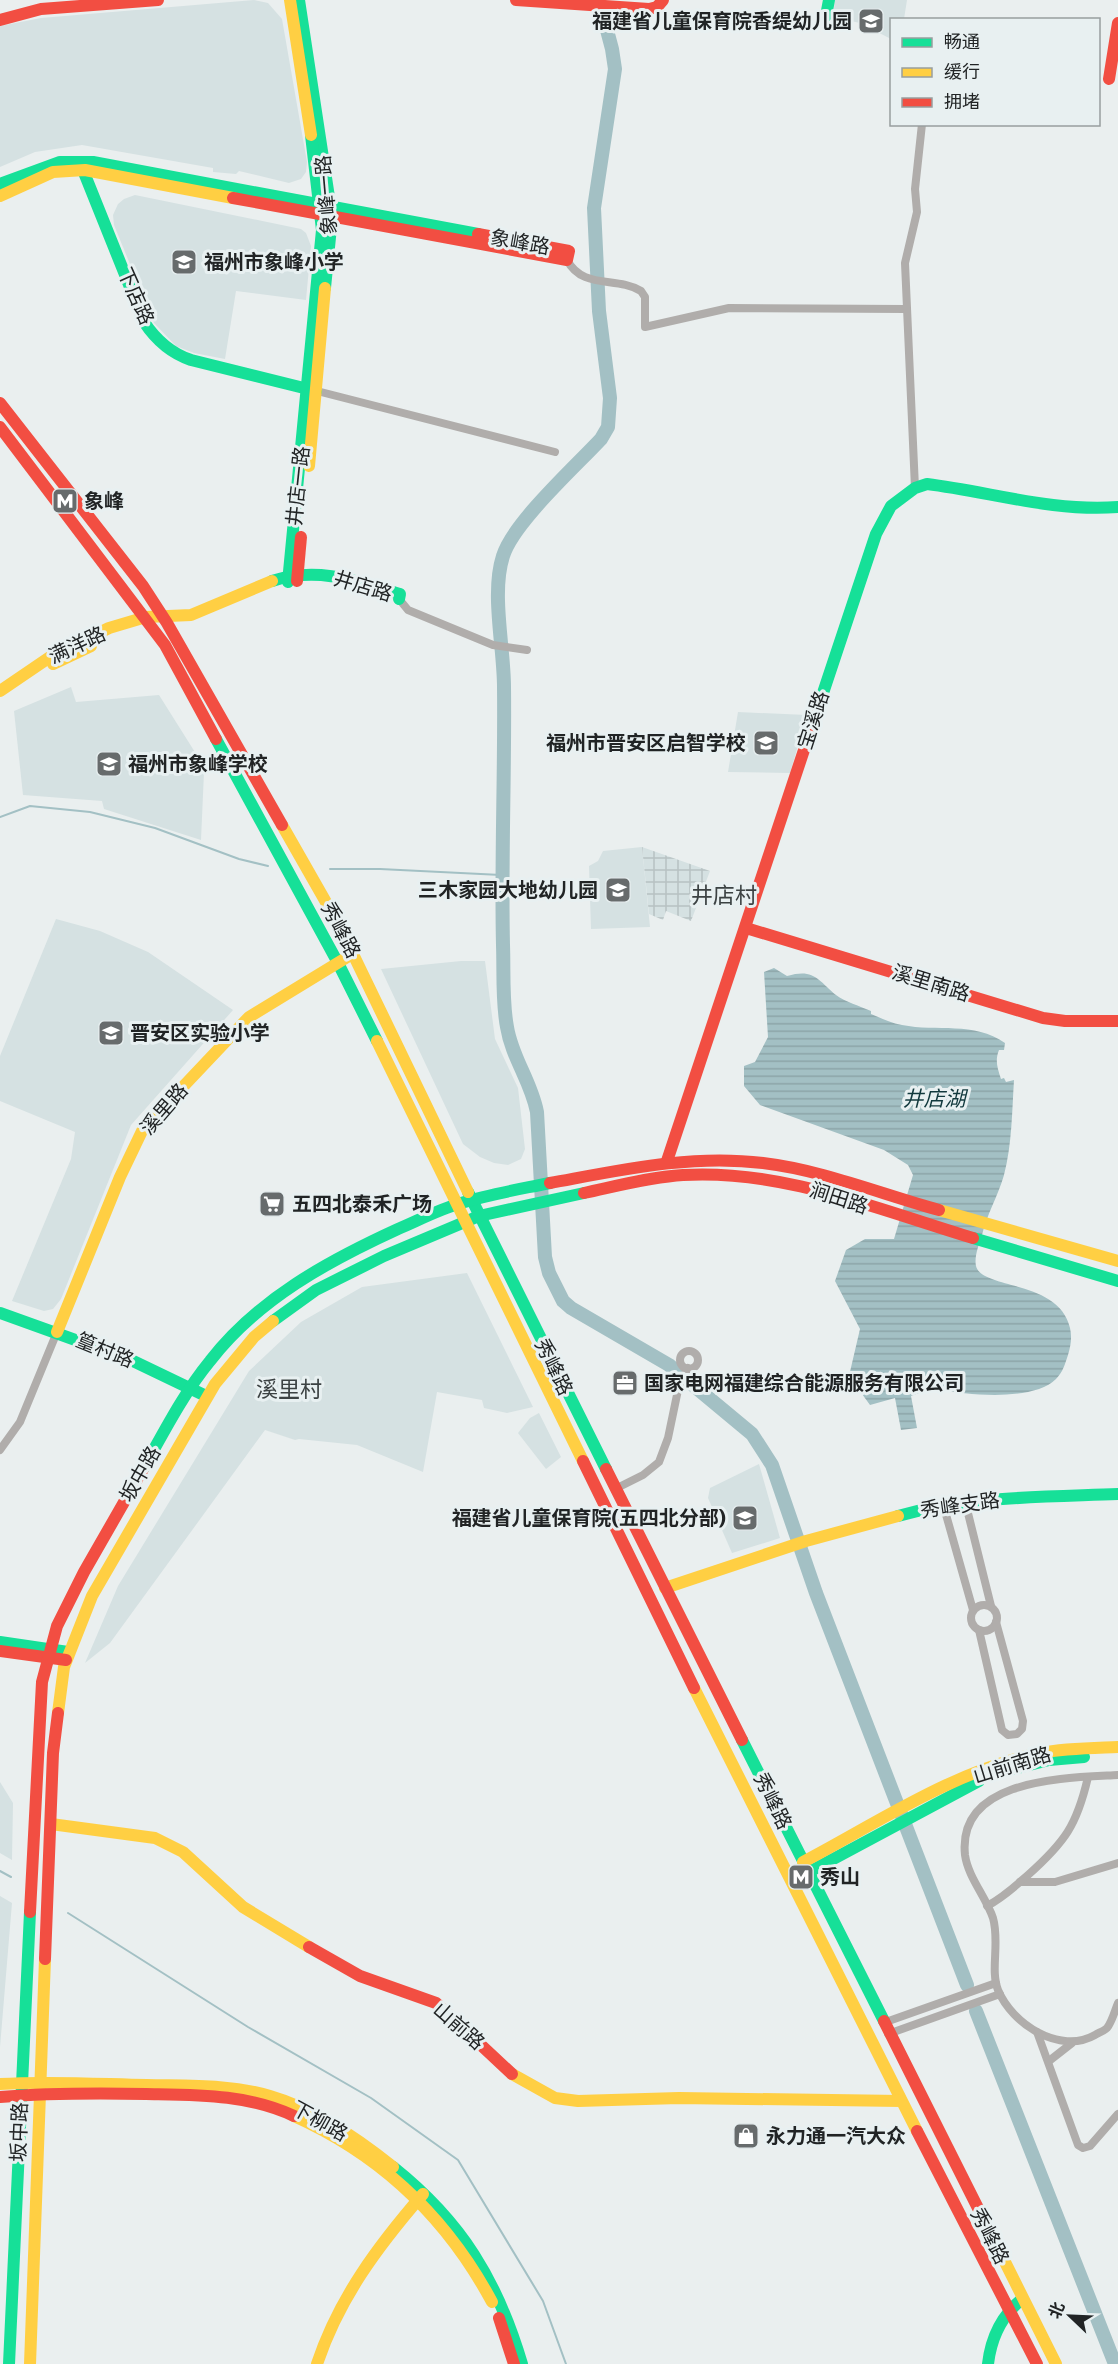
<svg xmlns="http://www.w3.org/2000/svg" width="1118" height="2364" font-family="'Roboto Serif','Noto Sans SC',serif">
<style>
.built{fill:#d5e1e2}
.industrial{fill:url(#industrial-grid)}
.water{fill:url(#water-rules)}
.lines{fill:none;stroke-linecap:round;stroke-linejoin:round}
.stream{stroke:#a3c0c4;stroke-width:2}
.river{stroke:#a3c0c4;stroke-width:14}
.street{stroke:#b0adab;stroke-width:8}
.fast{stroke:#16e098;stroke-width:12}
.slow{stroke:#ffcf43;stroke-width:12}
.jam{stroke:#f24e42;stroke-width:12}
.labels{text-anchor:middle;stroke-width:6;stroke-linejoin:round;paint-order:stroke}
.poi-label{font-size:20px;font-weight:bold;fill:#212425;stroke:#e8f0f1;text-anchor:start}
.street-label{font-size:20px;fill:#212425;stroke:#e8f0f1}
.water-label{font-size:21px;font-style:italic;fill:#11393d;stroke:#e8f0f1}
.quarter-label{font-size:22px;fill:#3c4243;stroke:#e8f0f1}
</style>
<defs>
<pattern id="industrial-grid" width="8" height="8" patternUnits="userSpaceOnUse" patternTransform="scale(1.5)"><rect width="8" height="8" fill="#d5e1e2"/><path d="M0 4h8M4 0v8" fill="none" stroke="#b7c1c2"/></pattern>
<pattern id="water-rules" width="6" height="5" patternUnits="userSpaceOnUse" patternTransform="scale(1.5)"><rect width="6" height="5" fill="#a3c0c4"/><path d="M0 2.5h6" fill="none" stroke="#8ca5a8"/></pattern>
</defs>
<rect width="100%" height="100%" fill="#eaefef"/>
<!-- built -->
<g class="built">
<polygon points="254,0 268,3 282,19 307,162 306,172 301,179 289,183 239,171 236,174 213,172 213,168 82,145 35,152 0,167 0,26 41,18"/>
<polygon points="835,0 907,0 904,19 892,20 891,39 860,23 833,17"/>
<polygon points="135,195 301,229 306,233 311,246 306,300 236,291 225,359 194,353 176,346 154,323 114,225 113,215 118,204 124,199"/>
<polygon points="71,687 76,702 159,695 198,757 200,772 204,772 201,840 104,809 102,801 23,795 14,711"/>
<polygon points="738,712 807,715 790,773 728,772"/>
<polygon points="642,847 650,927 591,929 589,866 598,861 603,851"/>
<polygon points="56,919 100,931 148,952 233,1010 131,1125 61,1299 53,1309 44,1311 12,1301 71,1159 75,1132 0,1101 0,1056"/>
<polygon points="461,961 485,961 495,1039 518,1088 525,1149 521,1159 508,1165 494,1163 480,1157 463,1144 381,969"/>
<polygon points="467,1273 533,1407 507,1413 484,1408 482,1400 437,1392 423,1472 357,1445 299,1439 295,1440 265,1430 110,1643 85,1663 118,1586 249,1371 301,1322 362,1287"/>
<polygon points="539,1413 561,1457 546,1469 518,1433 530,1418"/>
<polygon points="759,1464 780,1538 732,1553 708,1498 710,1488"/>
<polygon points="0,1782 13,1803 12,1860 0,1853"/>
<polygon points="0,1896 12,1903 0,2047"/>
</g>
<!-- industrial -->
<polygon class="industrial" points="642,847 710,871 691,921 666,911 663,920 649,914"/>
<!-- water -->
<path class="water" d="M 774,968 L 787,976 C 814,968 818,980 836,995 C 845,1002 860,1006 871,1011 L 871,1014 C 881,1018 891,1023 902,1025 C 937,1032 974,1021 1005,1043 L 1004,1050 L 999,1050 C 995,1060 997,1067 1001,1079 L 1004,1078 L 1006,1082 L 1014,1080 C 1012,1111 1012,1145 1004,1175 C 998,1196 987,1214 982,1235 C 979,1244 974,1257 976,1266 C 982,1290 1059,1279 1070,1328 C 1072,1337 1071,1345 1068,1355 C 1065,1364 1063,1372 1056,1379 C 1034,1401 969,1396 941,1389 L 940,1384 L 919,1389 L 919,1393 L 911,1396 L 917,1428 L 901,1430 L 895,1398 L 870,1405 L 849,1376 L 860,1329 L 835,1281 L 846,1250 L 865,1239 L 894,1239 L 913,1175 L 908,1165 L 884,1150 L 760,1105 L 744,1086 L 744,1066 L 755,1062 L 768,1037 L 764,972 Z"/>
<g class="lines">
<!-- stream -->
<g class="stream">
<polyline points="0,817 30,806 90,812 155,828 239,859 268,866"/>
<polyline points="330,869 380,869 501,875"/>
<polyline points="0,1871 11,1877"/>
<polyline points="68,1913 248,2027 371,2098 458,2160 543,2301 566,2364"/>
</g>
<!-- river -->
<g class="river">
<path d="M 599,0 L 612,49 L 615,69 L 594,208 L 599,311 L 610,398 L 608,427 L 601,439 C 575,467 513,523 503,556 C 491,593 504,647 504,687 C 505,773 501,859 503,945 C 504,972 502,1001 507,1027 C 512,1058 531,1081 537,1112 L 545,1257 L 549,1273 L 563,1301 L 571,1308 L 669,1365 L 752,1434 L 772,1465 L 816,1593 L 967,1985"/>
<polyline points="976,2011 1115,2364"/>
</g>
<!-- street -->
<g class="street">
<path d="M 567,260 C 583,290 616,276 641,291 L 645,297 L 645,327 L 729,308 L 906,309"/>
<polyline points="317,391 555,452"/>
<polyline points="915,488 905,263 917,212 915,189 922,124"/>
<polyline points="399,599 408,610 493,645 527,650"/>
<circle cx="689" cy="1360" r="9"/>
<polyline points="0,1450 20,1422 57,1332"/>
<polyline points="615,1489 643,1475 659,1462 668,1438 678,1390 688,1368"/>
<polyline points="965,1501 991,1606"/>
<polyline points="943,1504 973,1610"/>
<circle cx="984" cy="1618" r="13"/>
<polyline points="979,1630 1002,1730 1008,1735 1017,1734 1022,1729 1023,1721 996,1622"/>
<path d="M 1118,1775 C 1065,1778 957,1778 965,1855 C 968,1877 986,1897 993,1918 C 1000,1942 990,1970 998,1990 C 1012,2024 1060,2055 1095,2035 C 1098,2033 1104,2031 1107,2028 C 1112,2022 1115,2010 1118,2003"/>
<polyline points="1020,1882 1055,1882 1118,1863"/>
<path d="M 987,1906 C 1004,1897 1014,1887 1028,1875 C 1065,1842 1077,1825 1088,1777"/>
<polyline points="883,2023 996,1983"/>
<polyline points="1037,2032 1078,2145 1083,2148 1090,2146 1118,2114"/>
<polyline points="888,2034 1000,1994"/>
<polyline points="1049,2061 1072,2043"/>
</g>
<!-- fast -->
<g class="fast">
<polyline points="299,0 332,217 325,288"/>
<polyline points="826,16 829,0"/>
<path d="M 81,165 L 144,322 C 156,340 170,353 191,360 L 316,391"/>
<polyline points="0,184 60,162 93,162 478,234"/>
<path d="M 272,581 C 317,566 357,581 400,594 L 399,599"/>
<polyline points="288,582 322,230 311,135"/>
<path d="M 821,699 L 876,534 L 891,506 L 915,488 L 927,484 C 991,492 1053,512 1118,507"/>
<polyline points="216,739 338,963 377,1041"/>
<polyline points="468,1192 606,1469"/>
<polyline points="973,1238 1118,1281"/>
<polyline points="0,1313 131,1360 206,1396"/>
<polyline points="273,1321 316,1290 384,1256 479,1216 584,1193"/>
<path d="M 143,1469 C 164,1432 183,1394 210,1361 C 258,1299 328,1261 398,1229 C 419,1220 440,1209 461,1203 C 490,1194 521,1189 550,1183"/>
<path d="M 898,1516 C 970,1496 1044,1497 1118,1494"/>
<polyline points="0,1642 68,1652"/>
<polyline points="742,1740 884,2021"/>
<polyline points="1001,1772 1049,1760 1084,1757"/>
<polyline points="809,1872 979,1781"/>
<path d="M 393,2167 C 462,2222 497,2280 522,2364"/>
<polyline points="9,2364 30,1912"/>
<path d="M 988,2364 C 991,2338 1001,2316 1022,2299"/>
</g>
<!-- slow -->
<g class="slow">
<polyline points="290,0 311,135"/>
<polyline points="0,196 53,172 85,170 233,198"/>
<polyline points="309,466 325,288"/>
<polyline points="53,664 91,646"/>
<polyline points="0,691 50,657 109,628 146,617 191,615 272,581"/>
<polyline points="282,825 339,925 468,1192"/>
<polyline points="377,1041 583,1461"/>
<polyline points="939,1210 1118,1261"/>
<polyline points="57,1332 120,1177 143,1129 249,1017 354,953"/>
<polyline points="665,1588 806,1541 898,1516"/>
<polyline points="694,1688 917,2131"/>
<polyline points="58,1713 64,1667 92,1596 215,1384 254,1337 273,1321"/>
<polyline points="51,1824 155,1838 183,1852 243,1907 309,1947"/>
<path d="M 803,1862 C 879,1822 955,1770 1040,1753 C 1066,1748 1092,1748 1118,1747"/>
<polyline points="512,2074 555,2098 578,2101 679,2098 901,2101"/>
<path d="M 0,2084 C 49,2081 98,2084 147,2085 C 188,2086 230,2084 270,2096 C 315,2109 357,2138 393,2167"/>
<path d="M 294,2116 C 381,2155 447,2218 492,2302"/>
<polyline points="996,2244 1056,2364"/>
<polyline points="30,2364 45,1959"/>
<path d="M 317,2364 C 339,2298 378,2246 423,2194"/>
</g>
<!-- jam -->
<g class="jam">
<polyline points="516,0 649,9 657,7 663,0"/>
<polyline points="0,20 41,9 158,0"/>
<polyline points="1109,79 1118,23"/>
<polyline points="233,198 567,260 569,251 478,234"/>
<polyline points="0,403 143,586 167,623 282,825"/>
<polyline points="0,427 165,645 216,739"/>
<polyline points="297,581 301,537"/>
<polyline points="746,928 1043,1018 1065,1021 1118,1021"/>
<polyline points="667,1161 821,699"/>
<path d="M 550,1183 C 621,1170 691,1154 763,1163 C 822,1170 881,1194 939,1210"/>
<path d="M 584,1193 C 617,1186 650,1177 683,1175 C 783,1169 879,1210 973,1238"/>
<polyline points="583,1461 694,1688"/>
<polyline points="606,1469 742,1740"/>
<polyline points="0,1651 66,1660"/>
<polyline points="30,1912 42,1682 57,1626 84,1572 143,1469"/>
<polyline points="309,1947 360,1976 436,2003 512,2074"/>
<polyline points="45,1959 53,1753 58,1713"/>
<polyline points="884,2021 996,2244"/>
<path d="M 0,2097 C 49,2093 97,2093 146,2094 C 197,2095 247,2094 294,2116"/>
<polyline points="917,2131 1037,2364"/>
<polyline points="499,2318 514,2364"/>
</g>
</g>
<!-- icons -->
<defs>
<g id="school-square" transform="scale(1.35)"><rect x="-9" y="-9" width="18" height="18" rx="4" fill="#676b6c" stroke="#e8f0f1"/><path d="M0-5L7-2L0 1L-7-2ZM-4 1L0 2.5L4 1V4Q0 6-4 4Z" fill="#fff"/></g>
<g id="metro-square" transform="scale(1.35)"><rect x="-9" y="-9" width="18" height="18" rx="4" fill="#676b6c" stroke="#e8f0f1"/><path d="M-5.5 5V-5H-3L0 0L3-5H5.5V5H3V-.5L0 4L-3-.5V5Z" fill="#fff"/></g>
<g id="supermarket-square" transform="scale(1.35)"><rect x="-9" y="-9" width="18" height="18" rx="4" fill="#676b6c" stroke="#e8f0f1"/><path d="M-6-5.5h2.5l.6 2H6L4.5 2H-2.5L-4.4-4H-6ZM-1.5 3.2a1.3 1.3 0 1 0 .1 0ZM3 3.2a1.3 1.3 0 1 0 .1 0Z" fill="#fff"/></g>
<g id="office-square" transform="scale(1.35)"><rect x="-9" y="-9" width="18" height="18" rx="4" fill="#676b6c" stroke="#e8f0f1"/><path d="M-6-3h4V-5.5h4V-3h4V5H-6ZM-1-4.5V-3h2v-1.5ZM-6 0V1H6V0Z" fill="#fff"/></g>
<g id="shop-square" transform="scale(1.35)"><rect x="-9" y="-9" width="18" height="18" rx="4" fill="#676b6c" stroke="#e8f0f1"/><path d="M-5-2.5h2.3a2.7 3.5 0 0 1 5.4 0H5L5.5 6h-11ZM-1.5-2.5h3a1.5 2.3 0 0 0-3 0Z" fill="#fff"/></g>
</defs>
<g fill-rule="evenodd">
<use href="#school-square" x="871" y="21"/>
<use href="#school-square" x="184" y="262"/>
<use href="#metro-square" x="65" y="501"/>
<use href="#school-square" x="766" y="743"/>
<use href="#school-square" x="109" y="764"/>
<use href="#school-square" x="618" y="890"/>
<use href="#school-square" x="111" y="1033"/>
<use href="#supermarket-square" x="272" y="1204"/>
<use href="#office-square" x="625" y="1383"/>
<use href="#school-square" x="745" y="1518"/>
<use href="#metro-square" x="801" y="1877"/>
<use href="#shop-square" x="746" y="2136"/>
</g>
<g class="labels">
<!-- poi labels -->
<g class="poi-label">
<text x="852" y="28" text-anchor="end">福建省儿童保育院香缇幼儿园</text>
<text x="204" y="269">福州市象峰小学</text>
<text x="84" y="508">象峰</text>
<text x="746" y="750" text-anchor="end">福州市晋安区启智学校</text>
<text x="128" y="771">福州市象峰学校</text>
<text x="598" y="897" text-anchor="end">三木家园大地幼儿园</text>
<text x="130" y="1040">晋安区实验小学</text>
<text x="292" y="1211">五四北泰禾广场</text>
<text x="644" y="1390">国家电网福建综合能源服务有限公司</text>
<text x="726" y="1525" text-anchor="end">福建省儿童保育院(五四北分部)</text>
<text x="820" y="1884">秀山</text>
<text x="766" y="2143">永力通一汽大众</text>
</g>
<!-- street labels -->
<g class="street-label">
<text transform="translate(326 195) rotate(-95)" y="7">象峰一路</text>
<text transform="translate(520 242) rotate(10)" y="7">象峰路</text>
<text transform="translate(136 296) rotate(66)" y="7">下店路</text>
<text transform="translate(298 486) rotate(-84)" y="7">井店一路</text>
<text transform="translate(363 586) rotate(17)" y="7">井店路</text>
<text transform="translate(77 645) rotate(-25)" y="7">满洋路</text>
<text transform="translate(813 720) rotate(-72)" y="7">宝溪路</text>
<text transform="translate(341 930) rotate(62)" y="7">秀峰路</text>
<text transform="translate(931 983) rotate(17)" y="7">溪里南路</text>
<text transform="translate(164 1109) rotate(-49)" y="7">溪里路</text>
<text transform="translate(839 1198) rotate(18)" y="7">涧田路</text>
<text transform="translate(105 1350) rotate(22)" y="7">篁村路</text>
<text transform="translate(554 1367) rotate(64)" y="7">秀峰路</text>
<text transform="translate(140 1474) rotate(-60)" y="7">坂中路</text>
<text transform="translate(960 1505) rotate(-8)" y="7">秀峰支路</text>
<text transform="translate(1012 1765) rotate(-17)" y="7">山前南路</text>
<text transform="translate(773 1801) rotate(64)" y="7">秀峰路</text>
<text transform="translate(459 2026) rotate(41)" y="7">山前路</text>
<text transform="translate(320 2121) rotate(29)" y="7">下柳路</text>
<text transform="translate(19 2132) rotate(-88)" y="7">坂中路</text>
<text transform="translate(990 2236) rotate(63)" y="7">秀峰路</text>
</g>
<!-- water labels -->
<g class="water-label">
<text x="934" y="1106">井店湖</text>
</g>
<!-- quarter labels -->
<g class="quarter-label">
<text x="724" y="903">井店村</text>
<text x="289" y="1397">溪里村</text>
</g>
</g>
<!-- legend -->
<rect x="890" y="18" width="210" height="108" fill="#e8f0f1" stroke="#989e9f" stroke-width="1.5"/>
<rect x="902" y="38" width="30" height="9" fill="#16e098" stroke="#989e9f" stroke-width="1.5"/>
<text x="944" y="48" font-size="18" fill="#212425">畅通</text>
<rect x="902" y="68" width="30" height="9" fill="#ffcf43" stroke="#989e9f" stroke-width="1.5"/>
<text x="944" y="78" font-size="18" fill="#212425">缓行</text>
<rect x="902" y="98" width="30" height="9" fill="#f24e42" stroke="#989e9f" stroke-width="1.5"/>
<text x="944" y="108" font-size="18" fill="#212425">拥堵</text>
<!-- north arrow -->
<g transform="translate(1070 2316) rotate(293)" stroke="#e8f0f1" stroke-width="4.5" paint-order="stroke">
<path d="M0-4.5L10 22L0 15L-10 22Z" fill="#212425"/>
<text y="-9" font-size="16" font-weight="bold" text-anchor="middle" fill="#212425">北</text>
</g>
</svg>
